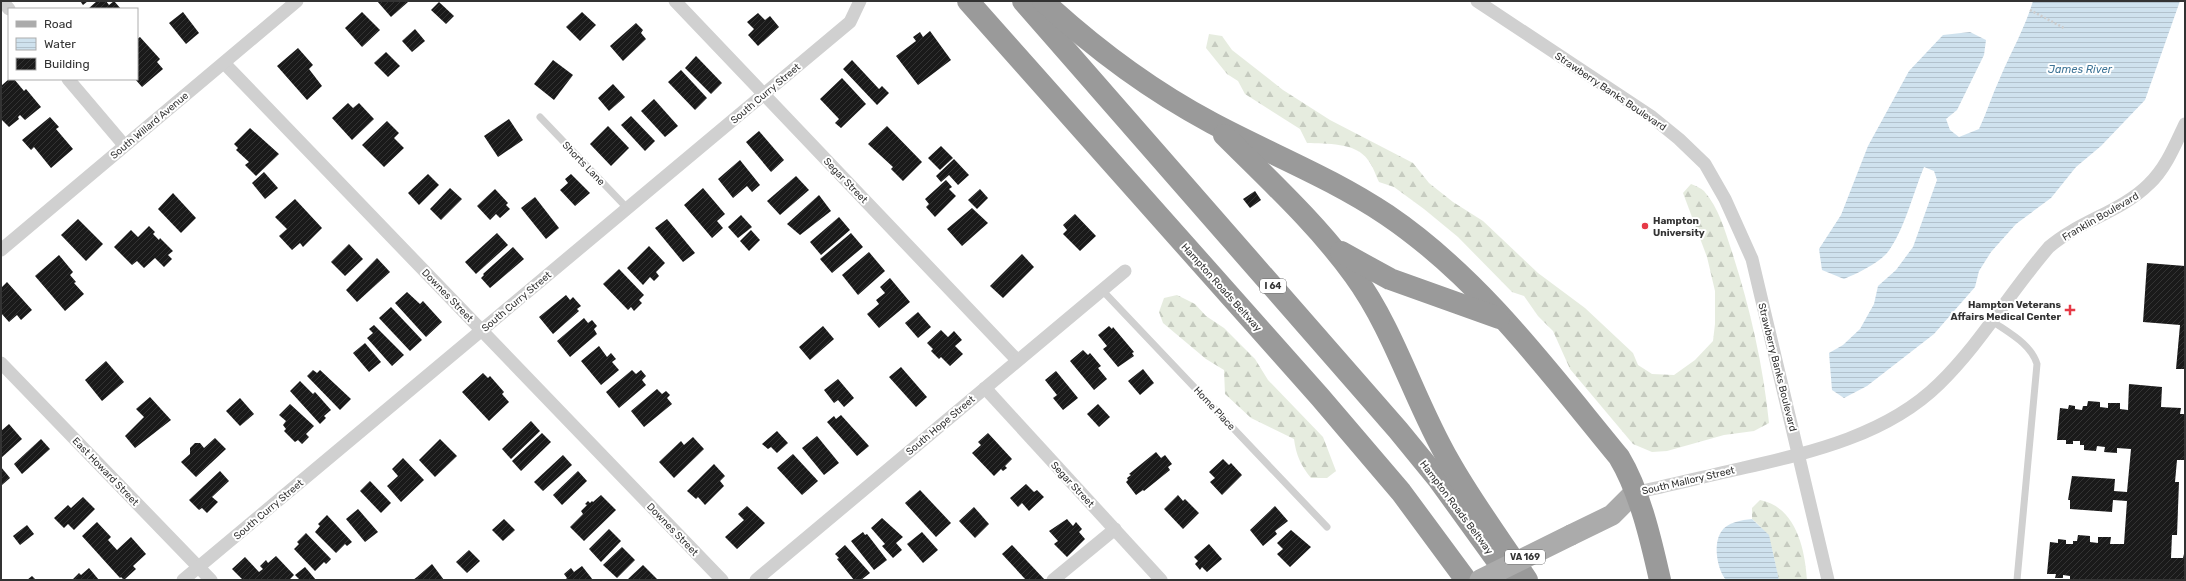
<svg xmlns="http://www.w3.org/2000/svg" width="2186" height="581" font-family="Rubik,sans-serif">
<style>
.forest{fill:url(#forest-firs)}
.water{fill:url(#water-rules)}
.building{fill:url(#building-hatch)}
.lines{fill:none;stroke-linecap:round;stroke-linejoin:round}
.path{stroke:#cdcdcd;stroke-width:2.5;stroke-dasharray:2 2;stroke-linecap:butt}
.service{stroke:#d0d0d0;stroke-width:7}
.minor{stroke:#d0d0d0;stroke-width:13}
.primary{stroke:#ababab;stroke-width:21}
.motorway{stroke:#9a9a9a;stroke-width:22}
.primary-bridge{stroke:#ababab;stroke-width:21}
.poi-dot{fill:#e63946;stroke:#fff;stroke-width:1.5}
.labels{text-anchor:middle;stroke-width:4;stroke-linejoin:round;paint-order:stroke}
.shield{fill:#fff;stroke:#707070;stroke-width:1}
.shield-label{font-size:9px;font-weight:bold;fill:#333}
.street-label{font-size:10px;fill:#333;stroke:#fff}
.poi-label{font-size:10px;font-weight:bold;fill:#333;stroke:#fff;text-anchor:start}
.water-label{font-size:11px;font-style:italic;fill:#3f7597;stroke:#fff}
</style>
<defs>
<pattern id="forest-firs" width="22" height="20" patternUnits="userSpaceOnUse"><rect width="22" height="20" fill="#e6ecdf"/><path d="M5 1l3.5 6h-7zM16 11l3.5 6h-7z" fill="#c6cbc0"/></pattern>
<pattern id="water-rules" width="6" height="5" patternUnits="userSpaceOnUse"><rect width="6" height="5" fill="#cfe2ee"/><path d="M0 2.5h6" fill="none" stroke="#b2c2cd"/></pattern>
<pattern id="building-hatch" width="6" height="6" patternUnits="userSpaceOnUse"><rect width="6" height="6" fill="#1a1a1a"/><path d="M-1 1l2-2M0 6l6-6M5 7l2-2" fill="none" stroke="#333"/></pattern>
</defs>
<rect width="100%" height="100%" fill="#fff"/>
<!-- forest -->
<g class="forest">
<path d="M 1209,34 L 1222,36 L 1232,50 L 1283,90 L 1330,120 L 1413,163 L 1429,183 L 1453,202 L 1483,221 L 1538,273 L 1585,308 L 1633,353 L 1638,365 L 1652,374 L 1674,375 L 1695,360 L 1713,341 L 1715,324 L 1715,291 L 1707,257 L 1683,193 L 1691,184 C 1696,186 1701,188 1704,191 C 1719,208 1725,231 1732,252 C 1750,308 1763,364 1769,423 L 1754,431 L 1724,435 L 1667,451 L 1652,452 L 1633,444 L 1570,369 L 1553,331 L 1538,316 L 1524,296 L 1512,292 L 1458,237 L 1424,209 L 1394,187 L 1379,182 C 1376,176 1373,166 1368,160 C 1356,142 1326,144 1307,143 L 1300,129 L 1245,94 L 1238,81 L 1227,74 L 1206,48 Z"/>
<path d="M 1177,295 L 1195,304 L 1206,316 L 1224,328 L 1255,359 L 1268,380 L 1323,437 L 1336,471 L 1327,478 L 1311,478 C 1301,466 1296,455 1294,439 L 1251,418 L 1225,394 L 1224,370 L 1206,359 L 1163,323 L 1159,312 L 1164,298 Z"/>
<path d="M 1760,500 C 1796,507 1805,549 1807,580 L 1779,580 C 1772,555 1774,536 1752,519 L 1752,508 Z"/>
</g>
<!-- water -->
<g class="water">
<path d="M 2033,1 L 2180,1 L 2145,100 L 2101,146 L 2076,167 L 2051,198 L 2016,224 L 1991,252 L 1979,271 L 1975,287 L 1934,334 L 1867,386 L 1844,398 L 1832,390 L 1829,353 L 1843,345 L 1860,329 L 1874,304 L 1878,286 L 1896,270 L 1913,247 L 1937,180 L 1934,171 L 1924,167 C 1913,193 1906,225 1890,249 C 1882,262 1858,273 1844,279 L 1822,270 L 1819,249 L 1841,215 L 1868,146 L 1909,71 L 1943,35 L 1970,32 L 1986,40 L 1984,55 L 1957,110 L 1946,119 L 1950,130 L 1959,137 L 1979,129 C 1987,112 1992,95 2000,78 C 2011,52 2025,28 2033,1 Z"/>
<path d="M 1752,519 L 1769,535 L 1779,580 L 1726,580 C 1717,569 1713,544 1721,532 C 1727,522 1742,520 1752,519 Z"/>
</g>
<!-- building -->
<g class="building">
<polygon points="80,1 88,1 83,5"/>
<polygon points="97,1 106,1 109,5 114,1 121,9 88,9"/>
<polygon points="377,1 407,1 408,2 391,17"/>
<polygon points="439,2 454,16 446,24 431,10"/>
<polygon points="183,12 199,33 186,44 169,23"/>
<polygon points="362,12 380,30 362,47 345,28"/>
<polygon points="582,12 596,25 580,41 566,27"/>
<polygon points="758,13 765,20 770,16 779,27 758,46 748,35 754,29 747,22"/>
<polygon points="636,23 643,30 641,33 646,39 623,61 610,46"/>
<polygon points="415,29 425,41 412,52 402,41"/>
<polygon points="930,31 951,60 918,85 896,56 916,41 913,37 920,32 923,37"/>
<polygon points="140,37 160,59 157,62 163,69 142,87 135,79 137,79 137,39"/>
<polygon points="298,48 313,65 309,69 322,86 307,100 277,66"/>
<polygon points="386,52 400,66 388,77 374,63"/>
<polygon points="696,56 722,83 711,94 685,68"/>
<polygon points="553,60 573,75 554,100 534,84"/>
<polygon points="852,60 879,89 882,86 889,93 877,105 843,69"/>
<polygon points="681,70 707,98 695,110 668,82"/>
<polygon points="842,78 866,104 841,128 835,123 839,119 820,99"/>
<polygon points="9,79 14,79 24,91 26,89 41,107 25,120 20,115 18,117 19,119 9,127 1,119 1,86"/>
<polygon points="613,84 625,97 609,111 598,98"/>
<polygon points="654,99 678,126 665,137 641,111"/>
<polygon points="348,103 353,108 359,103 374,119 352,140 332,118"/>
<polygon points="631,116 655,141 645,151 621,125"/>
<polygon points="50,117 59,127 56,129 73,149 51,168 34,147 31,150 22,140"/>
<polygon points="509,119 523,140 498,157 484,136"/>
<polygon points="387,121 399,133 394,138 404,148 384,167 362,145"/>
<polygon points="608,126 629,148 611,166 590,144"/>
<polygon points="887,126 922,162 903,181 891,169 893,167 868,144"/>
<polygon points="250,128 279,154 256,176 245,165 249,162 236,150 238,148 234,144"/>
<polygon points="759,131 784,160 771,172 746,142"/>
<polygon points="941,146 953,158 940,170 928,158"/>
<polygon points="954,159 969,175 958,185 949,175 941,182 936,176"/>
<polygon points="740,160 760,185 752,192 747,186 733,198 718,179"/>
<polygon points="264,172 278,188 265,199 252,183"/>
<polygon points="428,174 439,185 419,205 408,193"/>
<polygon points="571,174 590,193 575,206 560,190 568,183 565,179"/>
<polygon points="796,176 809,190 780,215 767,201"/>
<polygon points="946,180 952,187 949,189 956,196 935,217 926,207 929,204 925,199"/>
<polygon points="450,188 462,199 441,220 430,209"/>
<polygon points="703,188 725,214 717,221 723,228 712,238 684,205"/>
<polygon points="495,189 508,203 506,205 510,209 500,218 496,214 490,220 477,206"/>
<polygon points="980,189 988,198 977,209 968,200"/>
<polygon points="1255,191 1261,200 1250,208 1243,199"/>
<polygon points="173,193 196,218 181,233 158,209"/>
<polygon points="819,195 831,211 800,235 787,224"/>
<polygon points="535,197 559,228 546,239 521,208"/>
<polygon points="295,199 322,228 303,247 300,243 292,250 279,236 287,229 275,217"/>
<polygon points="972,208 988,223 962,246 947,229"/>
<polygon points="1075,214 1096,236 1080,251 1063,234 1067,230 1063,225"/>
<polygon points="741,215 752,227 738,238 728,227"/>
<polygon points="839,217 850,230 821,255 810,242"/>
<polygon points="78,219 103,244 86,261 61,235"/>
<polygon points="667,219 695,253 683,262 655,228"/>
<polygon points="149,226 155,232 153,234 159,240 160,238 173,251 168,255 172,259 164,267 155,258 144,268 137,261 132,265 114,247 131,230 138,237"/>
<polygon points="751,230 760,240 749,251 740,241"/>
<polygon points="497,233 508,245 476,274 465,262"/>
<polygon points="851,233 863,247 832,273 820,259"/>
<polygon points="349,244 363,259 345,276 331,262"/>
<polygon points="649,246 665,263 656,272 659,276 654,281 650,277 643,285 627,268"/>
<polygon points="513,247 524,259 490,288 481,278 484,275 483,274"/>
<polygon points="869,252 885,271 858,295 842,275"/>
<polygon points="1022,254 1034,267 1003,298 990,286"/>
<polygon points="59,255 73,272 70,275 76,282 74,283 84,294 65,311 35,276"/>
<polygon points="377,258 390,272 357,302 346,290"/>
<polygon points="2147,263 2185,266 2185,369 2176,369 2180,325 2143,322"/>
<polygon points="619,269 644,295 639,300 642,303 634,311 631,307 628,310 603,284"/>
<polygon points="890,278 910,302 879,328 867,314 879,304 876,300 885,293 880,287"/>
<polygon points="7,282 32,310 21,320 17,315 9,322 1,313 1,288"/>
<polygon points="407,292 420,304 423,301 442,322 426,337 395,303"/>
<polygon points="566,295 570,300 573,297 581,306 577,309 579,311 553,334 539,317"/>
<polygon points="391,307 422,340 410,351 379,318"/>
<polygon points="918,312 931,327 918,338 905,323"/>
<polygon points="584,318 588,323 592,320 597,326 594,329 597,334 570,357 557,341"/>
<polygon points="374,325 404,355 392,366 367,338 373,333 369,329"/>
<polygon points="823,326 834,339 810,360 799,347"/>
<polygon points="1109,326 1112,329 1113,327 1134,352 1132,353 1134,356 1118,367 1103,349 1107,346 1098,335"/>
<polygon points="941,330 948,337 954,331 962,340 955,346 963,354 950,366 941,357 939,359 931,351 933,349 927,343"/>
<polygon points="365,343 381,362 369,372 353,353"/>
<polygon points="599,346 607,357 611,353 616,359 612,362 619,370 601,385 581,361"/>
<polygon points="1083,350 1088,355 1090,353 1101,366 1098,368 1107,379 1094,390 1070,361"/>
<polygon points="106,361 124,382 102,401 85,380"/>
<polygon points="901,367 927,397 916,407 889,377"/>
<polygon points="1143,369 1154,383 1140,395 1128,381"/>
<polygon points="313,370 317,373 320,370 351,399 340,410 307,376"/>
<polygon points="632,370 636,374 641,370 646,376 642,380 646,385 619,408 606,392"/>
<polygon points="1056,371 1078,398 1063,410 1053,398 1057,395 1045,380"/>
<polygon points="483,373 488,378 490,376 504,392 502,394 509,402 489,421 462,392"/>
<polygon points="838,379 854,398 844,407 838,400 834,403 824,390"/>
<polygon points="300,381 313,394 315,392 331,410 324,416 326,418 320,424 290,391"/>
<polygon points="2129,384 2162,387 2161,407 2181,408 2180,414 2185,414 2185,460 2177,460 2175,482 2179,482 2177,535 2172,535 2171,558 2183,558 2185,550 2185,580 2074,580 2070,579 2070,576 2063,575 2063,578 2055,578 2056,574 2047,574 2050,542 2058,543 2058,539 2066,540 2066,544 2073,544 2073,541 2077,541 2078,535 2090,536 2090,542 2098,543 2098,537 2111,537 2110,544 2124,544 2127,501 2113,500 2112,512 2070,509 2070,500 2068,500 2072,476 2115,479 2114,491 2127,492 2131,449 2117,448 2117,453 2104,452 2105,447 2097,446 2096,451 2084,450 2084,445 2080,445 2080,441 2073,441 2073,444 2066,444 2066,440 2057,440 2060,408 2068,409 2069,405 2075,406 2075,409 2082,410 2083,406 2087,406 2088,401 2100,402 2100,407 2108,408 2108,403 2120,403 2120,409 2128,410"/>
<polygon points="657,389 662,394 666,391 670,395 667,398 672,404 644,427 631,411"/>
<polygon points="150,397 171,420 135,448 125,436 144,417 136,409"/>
<polygon points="240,398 254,414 240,426 226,411"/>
<polygon points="290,404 314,426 306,434 309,437 302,444 298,440 295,442 284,431 286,429 283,425 286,421 279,415"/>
<polygon points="1098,404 1110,417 1099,427 1087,414"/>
<polygon points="841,415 869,446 857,456 827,422 834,416 836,419"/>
<polygon points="531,421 540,431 511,459 502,449"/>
<polygon points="9,424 22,439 1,458 1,431"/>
<polygon points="777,431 788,443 777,453 771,447 768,449 762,444"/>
<polygon points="542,433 551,442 521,471 512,461"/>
<polygon points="988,433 1012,459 1005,466 1007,468 1003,471 1001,469 994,476 972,453 981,445 978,442"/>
<polygon points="817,436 839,463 824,475 802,448"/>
<polygon points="693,437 704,449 674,478 659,462 681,441 684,445"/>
<polygon points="215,438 226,449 196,477 181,462 190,454 190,448 195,443 200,443 204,448"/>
<polygon points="41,439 50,449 22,474 14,464"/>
<polygon points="440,439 457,456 435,477 419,460"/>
<polygon points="1156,452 1161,458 1165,455 1172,464 1168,467 1170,470 1144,491 1143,490 1136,495 1126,482 1128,480 1127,478 1131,475 1129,474"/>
<polygon points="793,454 818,481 802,495 777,468"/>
<polygon points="563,455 572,465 543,491 534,482"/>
<polygon points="403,458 424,480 401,502 387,486 398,476 392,469"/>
<polygon points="1223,459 1229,465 1231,463 1242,475 1222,495 1210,482 1215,478 1209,472"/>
<polygon points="714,464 725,476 720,481 724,486 705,505 698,497 696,499 687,491"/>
<polygon points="1,467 10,478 2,485 1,484"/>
<polygon points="220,471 229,481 212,497 218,502 207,513 202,508 199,510 189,500"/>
<polygon points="578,471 587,481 562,505 553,495"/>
<polygon points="370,481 391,503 381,513 360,491"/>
<polygon points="1026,484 1034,492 1037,490 1044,497 1029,511 1022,503 1018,507 1010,498"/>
<polygon points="920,490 951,523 936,537 905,503"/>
<polygon points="601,495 616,510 584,541 570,527 583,514 581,511 587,505 585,504 588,501 590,503 592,501 593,502"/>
<polygon points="1178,495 1183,501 1185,499 1199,513 1183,529 1164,509"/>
<polygon points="83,497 95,509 74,530 68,524 64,528 54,518 68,505 71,508"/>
<polygon points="747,506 765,523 737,549 725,537 744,520 738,514"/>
<polygon points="1275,506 1288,521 1275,531 1277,534 1263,546 1250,530"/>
<polygon points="974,507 989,524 975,538 959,521"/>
<polygon points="358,509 378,532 365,542 346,519"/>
<polygon points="327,515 352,542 347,546 345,544 336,553 315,532 320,526 318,524"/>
<polygon points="882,518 903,537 896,543 902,550 893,558 882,546 885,544 871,528"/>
<polygon points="504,519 515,530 503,541 492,530"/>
<polygon points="1067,519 1073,526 1076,522 1082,529 1079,532 1085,539 1067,557 1054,544 1058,541 1049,531"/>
<polygon points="97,522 111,537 108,540 117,550 131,537 146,554 133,566 136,569 124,580 121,577 120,578 82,536"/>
<polygon points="27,525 34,534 20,545 13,536"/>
<polygon points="609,529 621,541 601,562 589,549"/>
<polygon points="1291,530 1311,547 1290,567 1277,554 1283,549 1277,543"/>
<polygon points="863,532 865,535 867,534 887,560 874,570 851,541"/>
<polygon points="922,532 938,550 923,563 907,544"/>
<polygon points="306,533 331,559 326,564 324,562 315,571 294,549 299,544 297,542"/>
<polygon points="1209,544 1222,559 1207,572 1202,567 1200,570 1195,564 1198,561 1194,557"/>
<polygon points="845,545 870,573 861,580 854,580 837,559 839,558 835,554"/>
<polygon points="1012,545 1045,580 1026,580 1002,554"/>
<polygon points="622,547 635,560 617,578 603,565"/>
<polygon points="469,550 480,561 467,573 456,562"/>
<polygon points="276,556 294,575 289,580 243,580 232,569 245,557 259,572 263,569 260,566 266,560 268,563"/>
<polygon points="432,564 444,580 413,580 417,577"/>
<polygon points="643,565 657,579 627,580"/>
<polygon points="582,566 593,580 565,580 567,578 564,574 571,568 574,572"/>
<polygon points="305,567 316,580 300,580 295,575"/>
<polygon points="89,568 99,580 72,580 79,573 81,575"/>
<polygon points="32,576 36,580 27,580"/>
</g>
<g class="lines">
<!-- path -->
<polyline class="path" points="2030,10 2064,28"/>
<!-- service -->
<g class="service">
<polyline points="540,117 627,208"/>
<polyline points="1102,290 1327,527"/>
<path d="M 1992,321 C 2009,333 2031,344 2037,364 L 2017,580"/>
</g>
<!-- minor -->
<g class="minor">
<polyline points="2,1 9,9"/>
<polyline points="675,1 1017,360"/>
<polyline points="1477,1 1652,117 1679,139 1705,164 1725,199 1752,259 1828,580"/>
<polyline points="224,63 722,580"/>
<polyline points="68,79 124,145"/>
<polyline points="1,250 297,1"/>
<polyline points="1,363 211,580"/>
<polyline points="985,388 1161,580"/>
<path d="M 1634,493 C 1671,485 1707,476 1743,468 C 1812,452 1887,435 1939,384 C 1981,343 2010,292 2049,247 C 2079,221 2121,212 2149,184 C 2166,168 2175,145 2185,124"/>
<polyline points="183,580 850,22 860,1"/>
<polyline points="756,580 1125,271"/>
<polyline points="1053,580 1115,529"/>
</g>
<!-- primary -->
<polyline class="primary" points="1571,535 1612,515 1634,493"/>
<!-- motorway -->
<g class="motorway">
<polyline points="968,1 1320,397 1401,492 1466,580"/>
<polyline points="1023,1 1398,430 1438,479 1511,580"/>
<path d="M 1043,1 C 1095,49 1150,90 1212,123 C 1270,154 1332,178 1387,215 C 1480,278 1548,371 1619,457 C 1640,492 1651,540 1660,580"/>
<path d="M 1224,135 C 1269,180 1317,224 1354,275 C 1395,331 1414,401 1449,461 C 1472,502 1501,541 1527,580"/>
<polyline points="1341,252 1390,279 1499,318"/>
</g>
<!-- primary-bridge -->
<polyline class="primary-bridge" points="1480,580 1571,535"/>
</g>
<!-- markers -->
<g class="poi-dot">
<circle cx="1645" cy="226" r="4"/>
<path d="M2068 304h4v4h4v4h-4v4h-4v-4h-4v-4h4z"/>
</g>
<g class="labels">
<!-- shield labels -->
<g class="shield">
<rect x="1260" y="279" width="26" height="14" rx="3"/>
<rect x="1505" y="550" width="40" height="14" rx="3"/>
</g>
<g class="shield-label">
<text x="1273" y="289">I 64</text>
<text x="1525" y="560">VA 169</text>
</g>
<!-- street labels -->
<g class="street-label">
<text transform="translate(1611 91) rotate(34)" y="4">Strawberry Banks Boulevard</text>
<text transform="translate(765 93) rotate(-40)" y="4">South Curry Street</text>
<text transform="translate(149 125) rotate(-40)" y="4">South Willard Avenue</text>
<text transform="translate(584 163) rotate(46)" y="4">Shorts Lane</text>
<text transform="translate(846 180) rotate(46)" y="4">Segar Street</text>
<text transform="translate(2100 216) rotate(-30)" y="4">Franklin Boulevard</text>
<text transform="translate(1222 287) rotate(48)" y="4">Hampton Roads Beltway</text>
<text transform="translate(448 295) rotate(46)" y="4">Downes Street</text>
<text transform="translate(516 301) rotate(-40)" y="4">South Curry Street</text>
<text transform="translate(1778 367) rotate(76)" y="4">Strawberry Banks Boulevard</text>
<text transform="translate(1215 408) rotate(47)" y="4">Home Place</text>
<text transform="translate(940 425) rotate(-40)" y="4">South Hope Street</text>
<text transform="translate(106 471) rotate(46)" y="4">East Howard Street</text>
<text transform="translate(1688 480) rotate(-13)" y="4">South Mallory Street</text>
<text transform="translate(1073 484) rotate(47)" y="4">Segar Street</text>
<text transform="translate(1457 507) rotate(53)" y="4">Hampton Roads Beltway</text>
<text transform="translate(268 509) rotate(-40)" y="4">South Curry Street</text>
<text transform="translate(673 529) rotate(46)" y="4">Downes Street</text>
</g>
<!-- poi labels -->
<g class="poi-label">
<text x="1653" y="224">Hampton<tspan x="1653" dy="12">University</tspan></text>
<text x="2061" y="308" text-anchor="end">Hampton Veterans<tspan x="2061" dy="12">Affairs Medical Center</tspan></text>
</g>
<!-- water labels -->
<g class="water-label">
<text x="2080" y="73">James River</text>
</g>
</g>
<!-- border -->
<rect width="2186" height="581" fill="none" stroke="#333333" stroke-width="4"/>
<!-- legend -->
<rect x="8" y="8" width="130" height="72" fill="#ffffff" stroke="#adadad"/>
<rect x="16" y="21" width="20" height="6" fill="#ababab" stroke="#adadad"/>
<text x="44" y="28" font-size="12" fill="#333333">Road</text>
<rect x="16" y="38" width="20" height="12" fill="url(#water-rules)" stroke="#adadad"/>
<text x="44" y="48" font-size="12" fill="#333333">Water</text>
<rect x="16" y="58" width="20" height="12" fill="url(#building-hatch)" stroke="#adadad"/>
<text x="44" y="68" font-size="12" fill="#333333">Building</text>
</svg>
